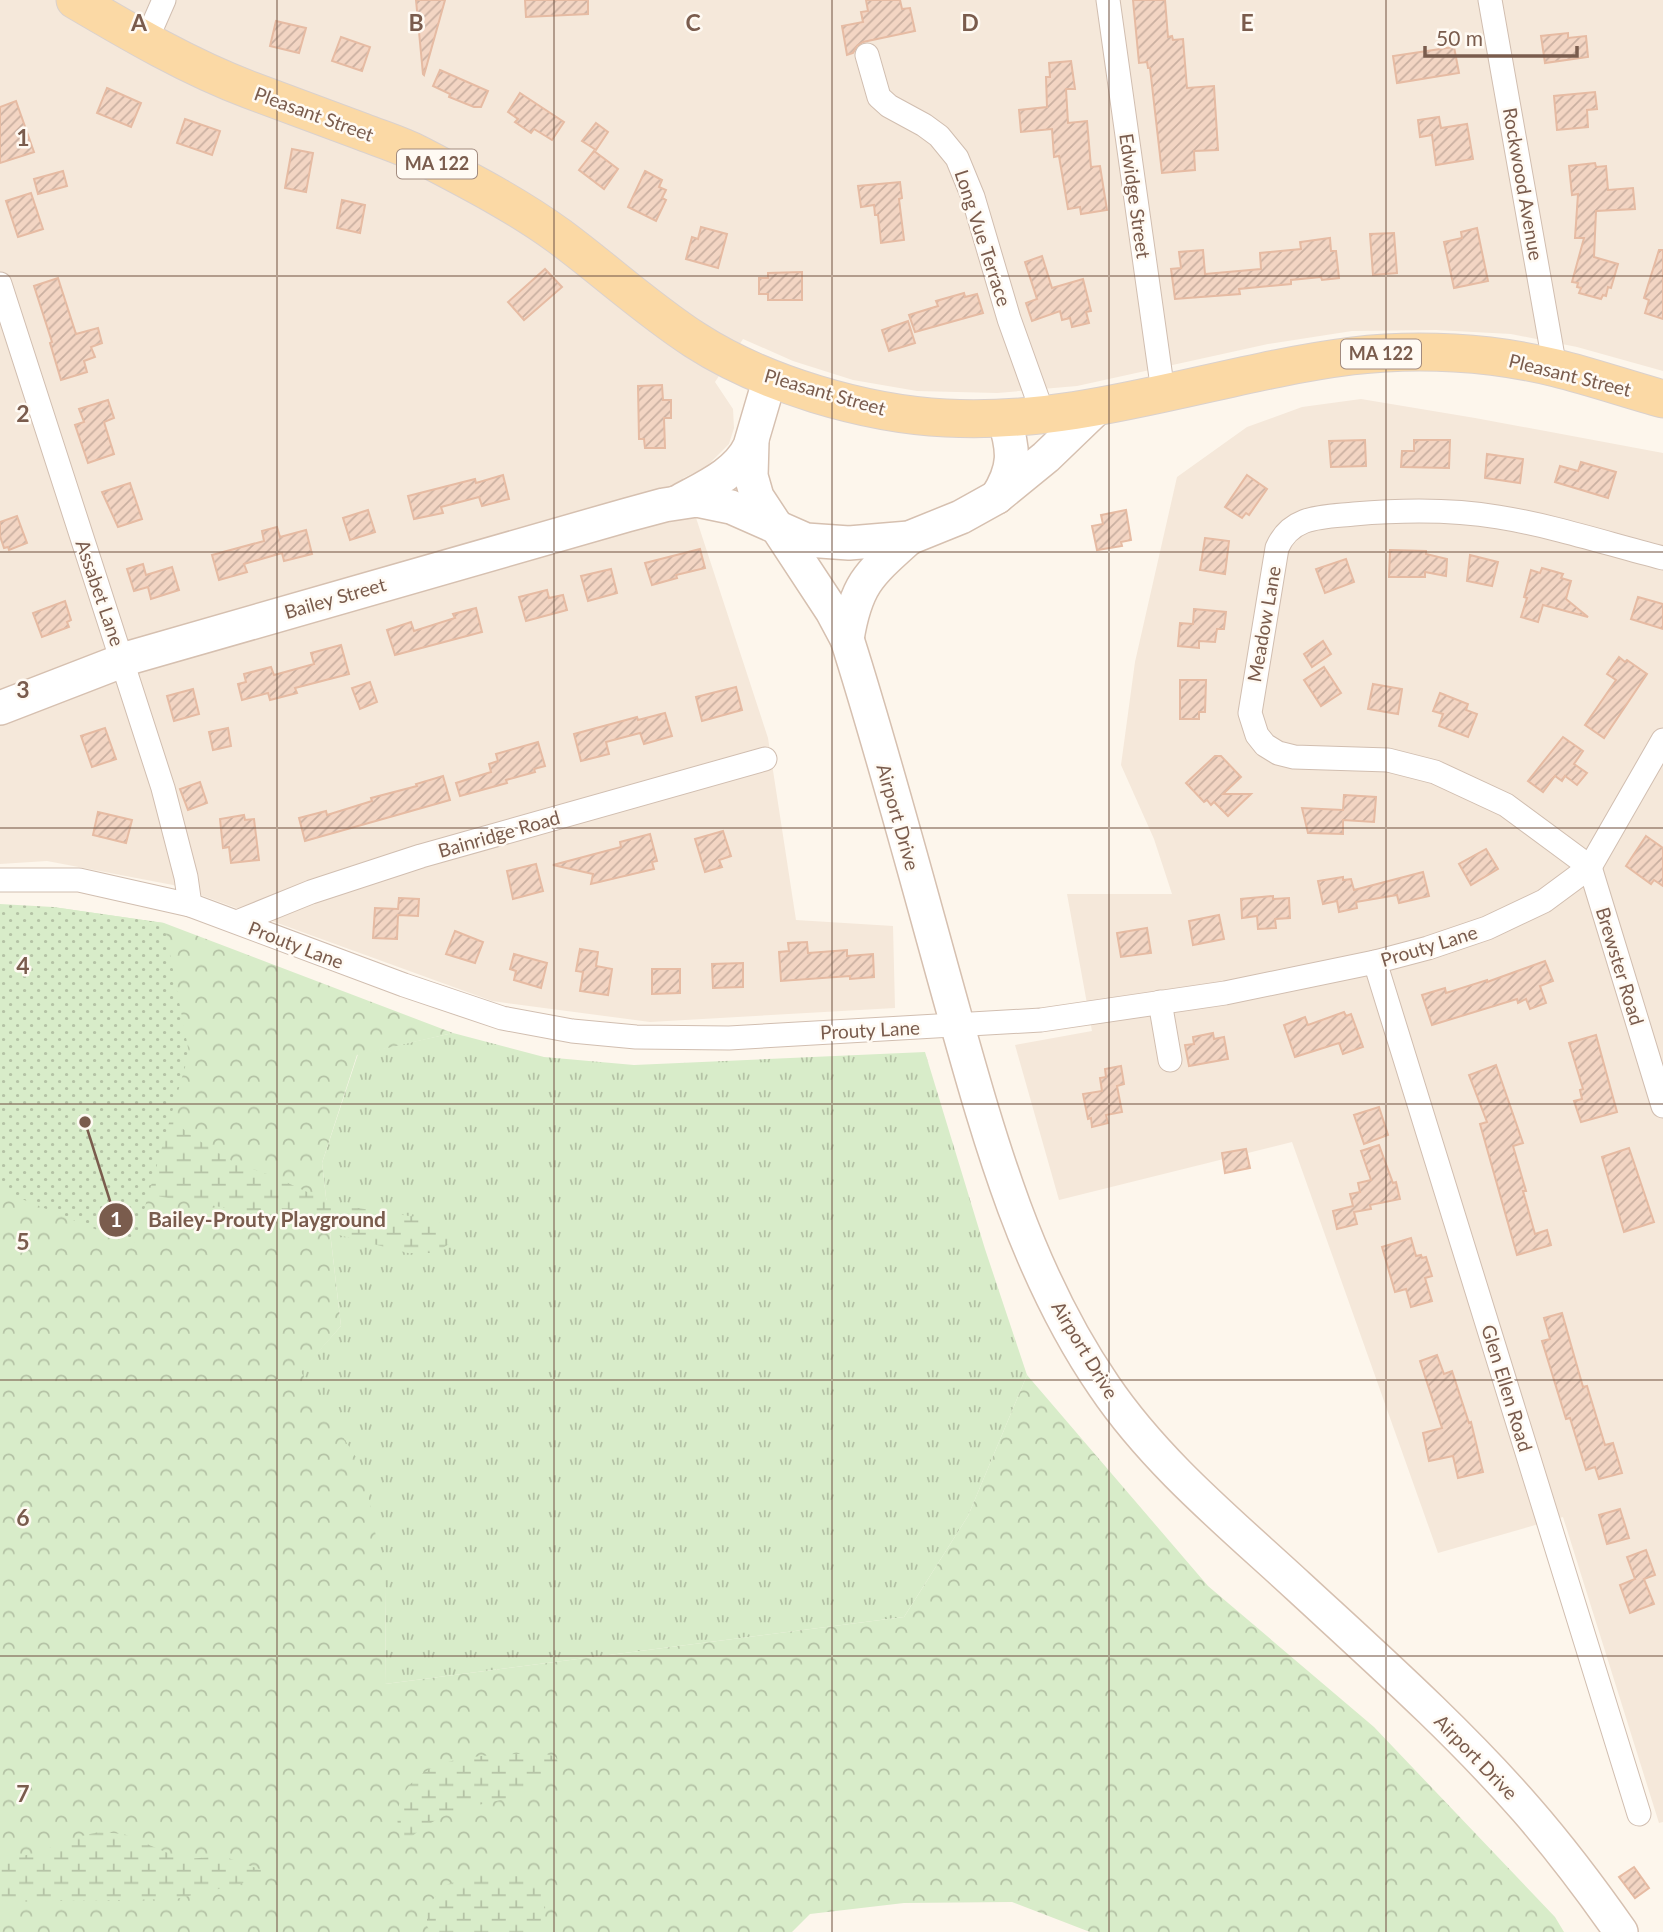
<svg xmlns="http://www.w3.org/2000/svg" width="1663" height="1932" font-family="Lato,sans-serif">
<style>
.residential{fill:#f5e8da}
.grass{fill:url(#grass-tufts)}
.forest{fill:url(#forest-crowns)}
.wetland{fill:url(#wetland-marsh)}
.park{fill:url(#park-dots)}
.building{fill:url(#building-hatch);stroke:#e6bba3;stroke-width:2}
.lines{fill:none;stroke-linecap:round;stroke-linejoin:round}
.street-casing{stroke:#d1beb0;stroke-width:25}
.secondary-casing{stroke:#d6c0b0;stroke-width:36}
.primary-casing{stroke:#dad1cd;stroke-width:39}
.street{stroke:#fff;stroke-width:23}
.secondary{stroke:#fff;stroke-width:33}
.primary{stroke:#fbd9a5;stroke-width:37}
.grid{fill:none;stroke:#7a5c4d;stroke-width:2;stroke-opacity:0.55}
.labels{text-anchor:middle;stroke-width:5;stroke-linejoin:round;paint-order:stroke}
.shield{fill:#fffaf3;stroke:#a28b7f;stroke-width:2}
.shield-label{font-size:18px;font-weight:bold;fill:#7a5c4d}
.street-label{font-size:19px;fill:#7a5c4d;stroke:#fffaf3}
.grid-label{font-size:23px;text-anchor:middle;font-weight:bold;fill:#7a5c4d;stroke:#fffaf3;stroke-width:5;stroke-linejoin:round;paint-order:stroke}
.leader{fill:none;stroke:#7a5c4d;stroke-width:2.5}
.callout-dot{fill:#7a5c4d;stroke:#fffaf3;stroke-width:2.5}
.mark-label{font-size:21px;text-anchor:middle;font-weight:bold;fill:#fff}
.callout-label{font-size:21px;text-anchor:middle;font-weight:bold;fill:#7a5c4d;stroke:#fffaf3;stroke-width:5;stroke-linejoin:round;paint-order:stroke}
</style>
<defs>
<pattern id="grass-tufts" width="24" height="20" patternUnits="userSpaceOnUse" patternTransform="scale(1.75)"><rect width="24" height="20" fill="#d8ecc9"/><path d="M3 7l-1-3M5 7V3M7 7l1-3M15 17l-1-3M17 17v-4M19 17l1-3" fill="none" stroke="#b4c2a5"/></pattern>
<pattern id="forest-crowns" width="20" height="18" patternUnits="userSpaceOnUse" patternTransform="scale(1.75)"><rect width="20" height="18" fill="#d8ecc9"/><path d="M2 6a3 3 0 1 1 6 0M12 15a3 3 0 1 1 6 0" fill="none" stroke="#b4c2a5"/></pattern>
<pattern id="wetland-marsh" width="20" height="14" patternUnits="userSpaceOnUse" patternTransform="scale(1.75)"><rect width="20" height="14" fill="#d8ecc9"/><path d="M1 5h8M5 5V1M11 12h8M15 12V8" fill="none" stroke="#b4c2a5"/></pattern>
<pattern id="park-dots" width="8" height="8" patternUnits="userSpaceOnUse" patternTransform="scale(1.75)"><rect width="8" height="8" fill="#d8ecc9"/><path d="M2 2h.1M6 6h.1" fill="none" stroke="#b4c2a5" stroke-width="1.8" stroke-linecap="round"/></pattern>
<pattern id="building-hatch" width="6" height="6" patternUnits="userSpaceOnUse" patternTransform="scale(1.75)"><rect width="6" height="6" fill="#f3d5c3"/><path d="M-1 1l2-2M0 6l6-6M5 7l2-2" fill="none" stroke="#cab0a1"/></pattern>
</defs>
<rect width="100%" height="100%" fill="#fdf6ec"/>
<!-- residential -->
<g class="residential">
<polygon points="0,0 1663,0 1663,371 1577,347 1511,334 1436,330 1352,331 1268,344 1077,386 997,393 917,391 853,380 793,361 743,339 715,382 733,409 734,428 729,444 705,468 683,478 768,738 796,920 893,926 895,1008 650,1022 492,1001 173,885 47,861 0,864"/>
<polygon points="1361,399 1475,418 1663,453 1663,1822 1659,1823 1563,1517 1438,1553 1292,1142 1059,1200 1015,1045 1092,1031 1067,894 1172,894 1154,839 1121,765 1135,662 1177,477 1247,427 1302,407"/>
</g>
<!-- grass -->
<polygon class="grass" points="453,1033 544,1057 634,1065 925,1052 985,1249 1027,1375 968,1516 904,1617 385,1684 386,1589 300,1372 341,1326 322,1163 358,1054"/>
<!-- forest -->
<polygon class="forest" points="0,907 53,907 164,923 453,1033 357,1055 322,1163 341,1326 301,1372 363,1468 386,1589 385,1684 904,1617 968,1516 1027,1375 1208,1586 1374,1727 1555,1917 1564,1932 1090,1932 1012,1902 904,1903 810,1914 792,1932 0,1932"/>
<!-- wetland -->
<g class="wetland">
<polygon points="161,1111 193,1137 235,1163 273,1176 322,1199 358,1208 435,1220 450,1230 455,1240 435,1253 408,1253 250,1212 104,1187"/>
<path d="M 543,1753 L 556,1757 L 558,1763 C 533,1802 495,1798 456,1811 C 436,1818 420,1829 404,1843 L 401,1843 C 399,1832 395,1816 399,1805 C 417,1749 496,1756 543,1753 Z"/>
<path d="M 99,1832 L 124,1834 L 170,1854 L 186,1859 L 212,1857 L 228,1858 L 262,1870 L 270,1877 L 176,1899 L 0,1902 L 0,1853 C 31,1861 43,1849 71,1839 C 80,1836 90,1834 99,1832 Z"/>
<path d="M 475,1874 L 533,1877 C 548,1895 547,1910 541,1932 L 431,1932 L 427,1926 L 427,1906 L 446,1885 Z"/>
</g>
<!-- park -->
<polygon class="park" points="0,904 53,907 164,923 189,1053 134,1245 0,1190"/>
<!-- building -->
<g class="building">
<polygon points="416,0 445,0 424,75 423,74"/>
<polygon points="525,0 588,0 588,14 526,17"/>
<polygon points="866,0 900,0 902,9 910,8 915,31 863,42 857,46 853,53 847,55 842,26 863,22 861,12 868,11"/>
<polygon points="1133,0 1165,0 1168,37 1172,36 1173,40 1183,39 1187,88 1214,86 1218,150 1194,151 1195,170 1162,173 1150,68 1148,68 1147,62 1139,63"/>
<polygon points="276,21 306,28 299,53 270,46"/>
<polygon points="1568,33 1568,38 1586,36 1588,57 1545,63 1541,36"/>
<polygon points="341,37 370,47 362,71 332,61"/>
<polygon points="1454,47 1459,73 1397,83 1393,56"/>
<polygon points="1071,61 1075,89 1066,89 1068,123 1087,121 1091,167 1100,166 1107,210 1081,214 1080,207 1068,209 1059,156 1054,157 1052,129 1021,132 1019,110 1047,107 1046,77 1050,77 1049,63"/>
<polygon points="440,70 488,91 481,107 474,107 449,97 450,94 433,86"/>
<polygon points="107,88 141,103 131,127 97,113"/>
<polygon points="1595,92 1597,109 1587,110 1588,127 1557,130 1554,96"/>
<polygon points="520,93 564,122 552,140 534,129 531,133 515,122 518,119 508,112"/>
<polygon points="16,101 34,152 0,163 0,107"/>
<polygon points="1439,117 1441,128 1467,124 1473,159 1436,165 1432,135 1420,137 1418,120"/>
<polygon points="185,119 220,131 212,155 177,143"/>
<polygon points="596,123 608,132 596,150 582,141"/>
<polygon points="292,149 313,153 306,192 285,188"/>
<polygon points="594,151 618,169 604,189 579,170"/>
<polygon points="1595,163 1596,167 1606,166 1608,190 1633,188 1635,209 1596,211 1594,257 1618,264 1611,288 1608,287 1606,296 1603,295 1601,299 1579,293 1581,288 1577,287 1578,283 1572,282 1584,238 1575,238 1578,194 1572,195 1569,166"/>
<polygon points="63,171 67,186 38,194 34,179"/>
<polygon points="645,171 662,180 659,187 666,190 662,198 666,200 656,221 628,207"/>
<polygon points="900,182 902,198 899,199 904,240 881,243 878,215 875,215 874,205 861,207 858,186"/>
<polygon points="31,193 43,229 18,237 6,201"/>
<polygon points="342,200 365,205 360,233 337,228"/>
<polygon points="701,227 727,234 718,268 686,259 692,237 698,239"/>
<polygon points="1477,228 1488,281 1454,288 1444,242 1462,238 1461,232"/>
<polygon points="1394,233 1397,273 1373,275 1370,234"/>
<polygon points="1330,238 1331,251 1336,251 1339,278 1322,280 1321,277 1291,280 1291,284 1239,289 1240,294 1175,299 1171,269 1181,268 1179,252 1203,250 1205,274 1261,269 1260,253 1301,249 1300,242"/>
<polygon points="1659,250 1663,250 1663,319 1645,313 1649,300 1644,298"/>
<polygon points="1042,256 1052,288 1083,279 1091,311 1086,312 1089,323 1072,327 1070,318 1062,320 1060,311 1032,321 1026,303 1037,299 1025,262"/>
<polygon points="545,269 562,287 524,320 508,302"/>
<polygon points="802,272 802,300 768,300 768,294 759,294 759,278 768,278 768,273"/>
<polygon points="58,278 76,334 98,328 102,343 91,347 95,357 84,361 87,372 61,380 50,343 52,342 34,286"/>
<polygon points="964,293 965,297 977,294 983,313 915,332 909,315 938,306 936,301"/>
<polygon points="908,321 915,343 889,351 882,330"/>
<polygon points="662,385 663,400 671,400 671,418 664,418 665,448 645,448 644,439 639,439 638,386"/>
<polygon points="108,400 114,418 104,422 114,454 88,463 75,425 84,422 79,409"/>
<polygon points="1365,440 1366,466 1331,467 1329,441"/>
<polygon points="1414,440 1450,440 1449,468 1401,467 1402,451 1414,451"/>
<polygon points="1487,454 1523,459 1520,483 1485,478"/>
<polygon points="1581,462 1616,472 1608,498 1555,482 1560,466 1578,471"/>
<polygon points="503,475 509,499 482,506 479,497 441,507 443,513 414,519 408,496 475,479 476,483"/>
<polygon points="1247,475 1267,489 1249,515 1246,513 1242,518 1225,507"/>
<polygon points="130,483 142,519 118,527 102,492"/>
<polygon points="368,510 375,532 350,540 343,518"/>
<polygon points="1126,510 1131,540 1121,542 1122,546 1097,550 1092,526 1103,524 1101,515"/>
<polygon points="17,516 27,543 9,550 8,547 4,548 0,536 0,522"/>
<polygon points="277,527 280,537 306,530 312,554 284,561 282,553 244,564 247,572 219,580 212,555 264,541 262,531"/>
<polygon points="1205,538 1229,541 1225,574 1200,570"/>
<polygon points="700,549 705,568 676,575 677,578 652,585 645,563"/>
<polygon points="1390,550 1426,551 1426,554 1447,559 1446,576 1425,572 1425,577 1389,577"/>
<polygon points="1470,555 1498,562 1492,586 1467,581"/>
<polygon points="1346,559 1354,582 1325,593 1316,569"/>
<polygon points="143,564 146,575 172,567 179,590 151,599 148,587 134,591 127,569"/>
<polygon points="1542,568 1563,574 1561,578 1571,581 1566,599 1588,617 1543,605 1538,622 1521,617 1527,598 1524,597 1531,570 1540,573"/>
<polygon points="611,569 617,593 588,601 581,576"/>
<polygon points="547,590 549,598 563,595 567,610 526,621 519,597"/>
<polygon points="1638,597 1663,604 1663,629 1631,619"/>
<polygon points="65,601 71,620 67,622 69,627 42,637 33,613"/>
<polygon points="476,608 482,632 395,655 387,630 411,622 414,631 455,618 453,614"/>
<polygon points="1194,609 1226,612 1224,629 1217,629 1215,642 1199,641 1199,648 1178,646 1180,623 1193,624"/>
<polygon points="1323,641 1331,654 1312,667 1304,654"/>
<polygon points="341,645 349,674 295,688 297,693 270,700 268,693 242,700 238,684 246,682 244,674 271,667 274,675 314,664 311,653"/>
<polygon points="1619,657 1625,662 1627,660 1647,674 1604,738 1585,725 1616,680 1607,674"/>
<polygon points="1324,667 1341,693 1321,706 1304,680"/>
<polygon points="1180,680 1206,680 1205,712 1199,712 1199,719 1180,719"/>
<polygon points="370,682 377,702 360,709 352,688"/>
<polygon points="1373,684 1402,689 1398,714 1368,709"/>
<polygon points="736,687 742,710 702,721 696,697"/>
<polygon points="193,689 199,714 174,721 167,696"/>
<polygon points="1440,693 1468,704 1466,710 1477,714 1468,737 1439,726 1443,714 1433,711"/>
<polygon points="665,713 672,736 644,744 640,733 606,742 609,754 581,761 574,734 637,717 638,720"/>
<polygon points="105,728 116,759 92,767 81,736"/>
<polygon points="228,728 231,746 213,750 209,732"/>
<polygon points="1563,737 1583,751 1574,764 1587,773 1577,785 1565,776 1562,781 1555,776 1543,792 1528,781"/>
<polygon points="538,742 545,766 534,769 535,772 506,780 507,783 460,796 456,783 491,772 489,764 498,761 496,754"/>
<polygon points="1215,756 1221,756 1241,777 1223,794 1251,794 1228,816 1214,802 1211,805 1207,800 1204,802 1186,783"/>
<polygon points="443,776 450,800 305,841 299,818 326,811 327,815 372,801 371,798 417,786 416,784"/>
<polygon points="200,782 207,803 188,810 180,789"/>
<polygon points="1344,795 1376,797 1374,822 1343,820 1343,834 1308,833 1302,808 1343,810"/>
<polygon points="98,812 132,820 126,843 93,835"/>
<polygon points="244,815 245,820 254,819 259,860 231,863 229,847 223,848 220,819"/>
<polygon points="723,831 731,856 719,860 722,867 705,872 695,839"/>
<polygon points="650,834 657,861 652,862 654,869 591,884 593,874 553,865 621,847 620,842"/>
<polygon points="1646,836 1663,848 1663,886 1654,880 1651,884 1626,866"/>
<polygon points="1486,849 1498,869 1471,885 1459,864"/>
<polygon points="536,864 543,891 513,899 507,871"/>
<polygon points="1423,872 1429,896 1399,903 1397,895 1356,902 1357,908 1339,912 1337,901 1323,904 1318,881 1343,877 1343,880 1351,879 1354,890"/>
<polygon points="1273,896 1273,899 1289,898 1290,918 1275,919 1276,928 1258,929 1257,916 1242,918 1241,899"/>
<polygon points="399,898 419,899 418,916 398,915 397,939 373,938 375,908 398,909"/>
<polygon points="1219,915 1224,939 1193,945 1189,921"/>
<polygon points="1147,928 1151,953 1121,957 1117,933"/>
<polygon points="455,931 483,942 475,963 446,954"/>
<polygon points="807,942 808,953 847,950 847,956 873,954 874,977 850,979 850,976 781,981 779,952 789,951 788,943"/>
<polygon points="580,949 598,952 596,966 612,969 608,995 580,991 583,972 576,971"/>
<polygon points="514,954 547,963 541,988 514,980 516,971 510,969"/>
<polygon points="1545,961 1553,981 1540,986 1546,1003 1530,1009 1526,999 1518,1003 1517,999 1432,1025 1422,995 1445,988 1446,993 1487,980 1487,982"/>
<polygon points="743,963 743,987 713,988 712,964"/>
<polygon points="652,969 680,969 680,993 652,994"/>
<polygon points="1344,1012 1346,1016 1351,1014 1363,1047 1343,1054 1339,1043 1295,1057 1284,1025 1305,1017 1308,1025"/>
<polygon points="1213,1033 1214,1039 1224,1037 1228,1059 1189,1066 1185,1045 1194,1044 1193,1037"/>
<polygon points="1596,1035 1617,1112 1581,1122 1574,1101 1582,1099 1580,1090 1583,1089 1569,1043"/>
<polygon points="1496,1065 1523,1143 1513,1146 1526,1191 1523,1191 1535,1234 1547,1230 1551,1245 1517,1255 1480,1124 1487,1122 1469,1075"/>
<polygon points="1121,1066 1124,1084 1117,1086 1122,1112 1106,1115 1108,1123 1092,1127 1091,1118 1088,1119 1083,1094 1102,1091 1100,1078 1106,1077 1105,1069"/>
<polygon points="1379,1107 1388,1135 1364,1144 1354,1115"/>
<polygon points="1379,1145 1393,1183 1396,1182 1400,1199 1370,1205 1371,1209 1354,1212 1357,1224 1337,1229 1333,1211 1353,1206 1350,1194 1360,1192 1358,1183 1371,1180 1361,1151"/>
<polygon points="1629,1148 1654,1222 1624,1232 1602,1157"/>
<polygon points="1246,1149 1250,1168 1225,1173 1222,1153"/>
<polygon points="1411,1238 1416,1256 1421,1255 1422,1258 1426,1257 1432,1276 1425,1278 1432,1301 1411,1307 1406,1289 1395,1292 1382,1247"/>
<polygon points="1562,1313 1583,1387 1587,1386 1605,1445 1613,1443 1622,1473 1599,1479 1595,1467 1586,1470 1570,1418 1566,1419 1542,1341 1550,1339 1544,1318"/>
<polygon points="1437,1355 1444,1374 1452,1371 1469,1423 1471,1422 1483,1472 1458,1478 1453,1456 1429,1461 1423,1433 1442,1428 1420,1361"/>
<polygon points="1620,1509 1629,1538 1607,1544 1599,1515"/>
<polygon points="1646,1550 1655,1575 1644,1579 1654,1604 1630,1613 1620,1585 1635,1579 1627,1557"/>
<polygon points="1634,1867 1649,1888 1635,1898 1619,1877"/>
</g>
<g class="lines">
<!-- street casing -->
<g class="street-casing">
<g id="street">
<polyline points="1108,0 1163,392"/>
<polyline points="1490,0 1555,368"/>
<polyline points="146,41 164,0"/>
<polyline points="867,55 879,97 889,106 924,125 939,136 957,158 973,197 1009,319 1043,414"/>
<polyline points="0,284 163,788 186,877 190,905"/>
<path d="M 1663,558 C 1608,544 1554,526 1498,517 C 1450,509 1402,510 1354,514 C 1323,517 1291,515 1277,548 L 1250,713 L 1257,735 L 1265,745 L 1278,753 L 1294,757 L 1388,760 L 1435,772 L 1506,805 L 1590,867 L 1663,1106"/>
<polyline points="0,880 79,880 190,905 404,985 502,1018 572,1031 636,1037 729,1038 1041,1020 1225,993 1375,962 1428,948 1487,928 1544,901 1590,867 1663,740"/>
<polyline points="237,922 311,892 421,856 765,759"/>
<polyline points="1375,962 1639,1814"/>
<polyline points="1160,1002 1170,1060"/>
</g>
</g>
<!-- secondary casing -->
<g class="secondary-casing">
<g id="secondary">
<path d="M 752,441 L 751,476 L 757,497 L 832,611 L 847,639 C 886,762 919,888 954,1013 C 990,1141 1027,1274 1104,1386 C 1156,1463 1231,1524 1298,1586 C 1376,1658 1456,1729 1526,1809 C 1560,1848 1591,1889 1621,1932"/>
<path d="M 997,497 C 1016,467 1014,450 1004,418"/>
<path d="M 678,502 C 703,488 737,474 750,446 L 770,378"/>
<path d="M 847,639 C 856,584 869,574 909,538"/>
<polyline points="0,708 132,657 627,515 664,505 697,500 731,507 806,540 849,543 909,538 961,517 997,497 1046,457 1099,406"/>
</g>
</g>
<!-- primary casing -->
<g class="primary-casing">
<path id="primary" d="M 75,0 C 131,33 189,67 250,90 C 288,104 325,118 363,132 C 381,139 401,145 418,154 C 466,179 515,204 559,236 C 605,270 647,309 695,340 C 763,384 865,414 946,418 C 1083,426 1217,373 1352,356 C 1418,348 1491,352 1556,368 C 1592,377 1627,389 1663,399"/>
</g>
<!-- street -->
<use href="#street" class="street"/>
<!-- secondary -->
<use href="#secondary" class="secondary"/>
<!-- primary -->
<use href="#primary" class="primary"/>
</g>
<!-- grid -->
<path class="grid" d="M 277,0 L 277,1932M 554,0 L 554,1932M 832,0 L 832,1932M 1109,0 L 1109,1932M 1386,0 L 1386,1932M 0,276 L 1663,276M 0,552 L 1663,552M 0,828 L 1663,828M 0,1104 L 1663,1104M 0,1380 L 1663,1380M 0,1656 L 1663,1656"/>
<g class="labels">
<!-- shield labels -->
<g class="shield">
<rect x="397" y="149.5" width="80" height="29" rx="5"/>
<rect x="1341" y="339.5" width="80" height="29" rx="5"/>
</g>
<g class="shield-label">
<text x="437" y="170">MA 122</text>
<text x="1381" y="360">MA 122</text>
</g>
<!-- street labels -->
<g class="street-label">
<text transform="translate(314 114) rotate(20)" y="7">Pleasant Street</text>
<text transform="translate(1523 184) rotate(80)" y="7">Rockwood Avenue</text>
<text transform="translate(1135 196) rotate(82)" y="7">Edwidge Street</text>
<text transform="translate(983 238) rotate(72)" y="7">Long Vue Terrace</text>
<text transform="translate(1570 375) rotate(14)" y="7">Pleasant Street</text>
<text transform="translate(825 392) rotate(16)" y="7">Pleasant Street</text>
<text transform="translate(100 593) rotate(71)" y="7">Assabet Lane</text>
<text transform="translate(335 598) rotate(-16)" y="7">Bailey Street</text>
<text transform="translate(1264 624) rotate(-80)" y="7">Meadow Lane</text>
<text transform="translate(898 817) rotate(74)" y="7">Airport Drive</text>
<text transform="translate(499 834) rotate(-16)" y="7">Bainridge Road</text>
<text transform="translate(296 945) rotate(21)" y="7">Prouty Lane</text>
<text transform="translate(1429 946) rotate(-17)" y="7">Prouty Lane</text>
<text transform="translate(1620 966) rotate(73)" y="7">Brewster Road</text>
<text transform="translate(870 1030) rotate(-3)" y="7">Prouty Lane</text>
<text transform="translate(1085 1350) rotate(59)" y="7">Airport Drive</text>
<text transform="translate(1507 1388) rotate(73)" y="7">Glen Ellen Road</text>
<text transform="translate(1476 1757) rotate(46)" y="7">Airport Drive</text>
</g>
</g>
<g class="grid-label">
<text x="139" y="31">A</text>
<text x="416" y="31">B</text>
<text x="693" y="31">C</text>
<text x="970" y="31">D</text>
<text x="1247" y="31">E</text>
<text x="23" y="146">1</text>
<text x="23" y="422">2</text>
<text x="23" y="698">3</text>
<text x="23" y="974">4</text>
<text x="23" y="1250">5</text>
<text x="23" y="1526">6</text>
<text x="23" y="1802">7</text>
</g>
<!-- callouts -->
<path class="leader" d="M85 1122L116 1220"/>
<g class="callout-dot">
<circle cx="85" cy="1122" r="7"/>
<circle cx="116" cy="1220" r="18"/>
</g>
<g class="mark-label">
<text x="116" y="1227">1</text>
</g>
<g class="callout-label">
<text x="267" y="1227">Bailey-Prouty Playground</text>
</g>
<!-- scale -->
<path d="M1425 46v10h152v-10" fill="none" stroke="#7a5c4d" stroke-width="3.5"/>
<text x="1436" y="46" font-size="21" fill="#7a5c4d" stroke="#fffaf3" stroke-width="5" paint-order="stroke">50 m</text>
</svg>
